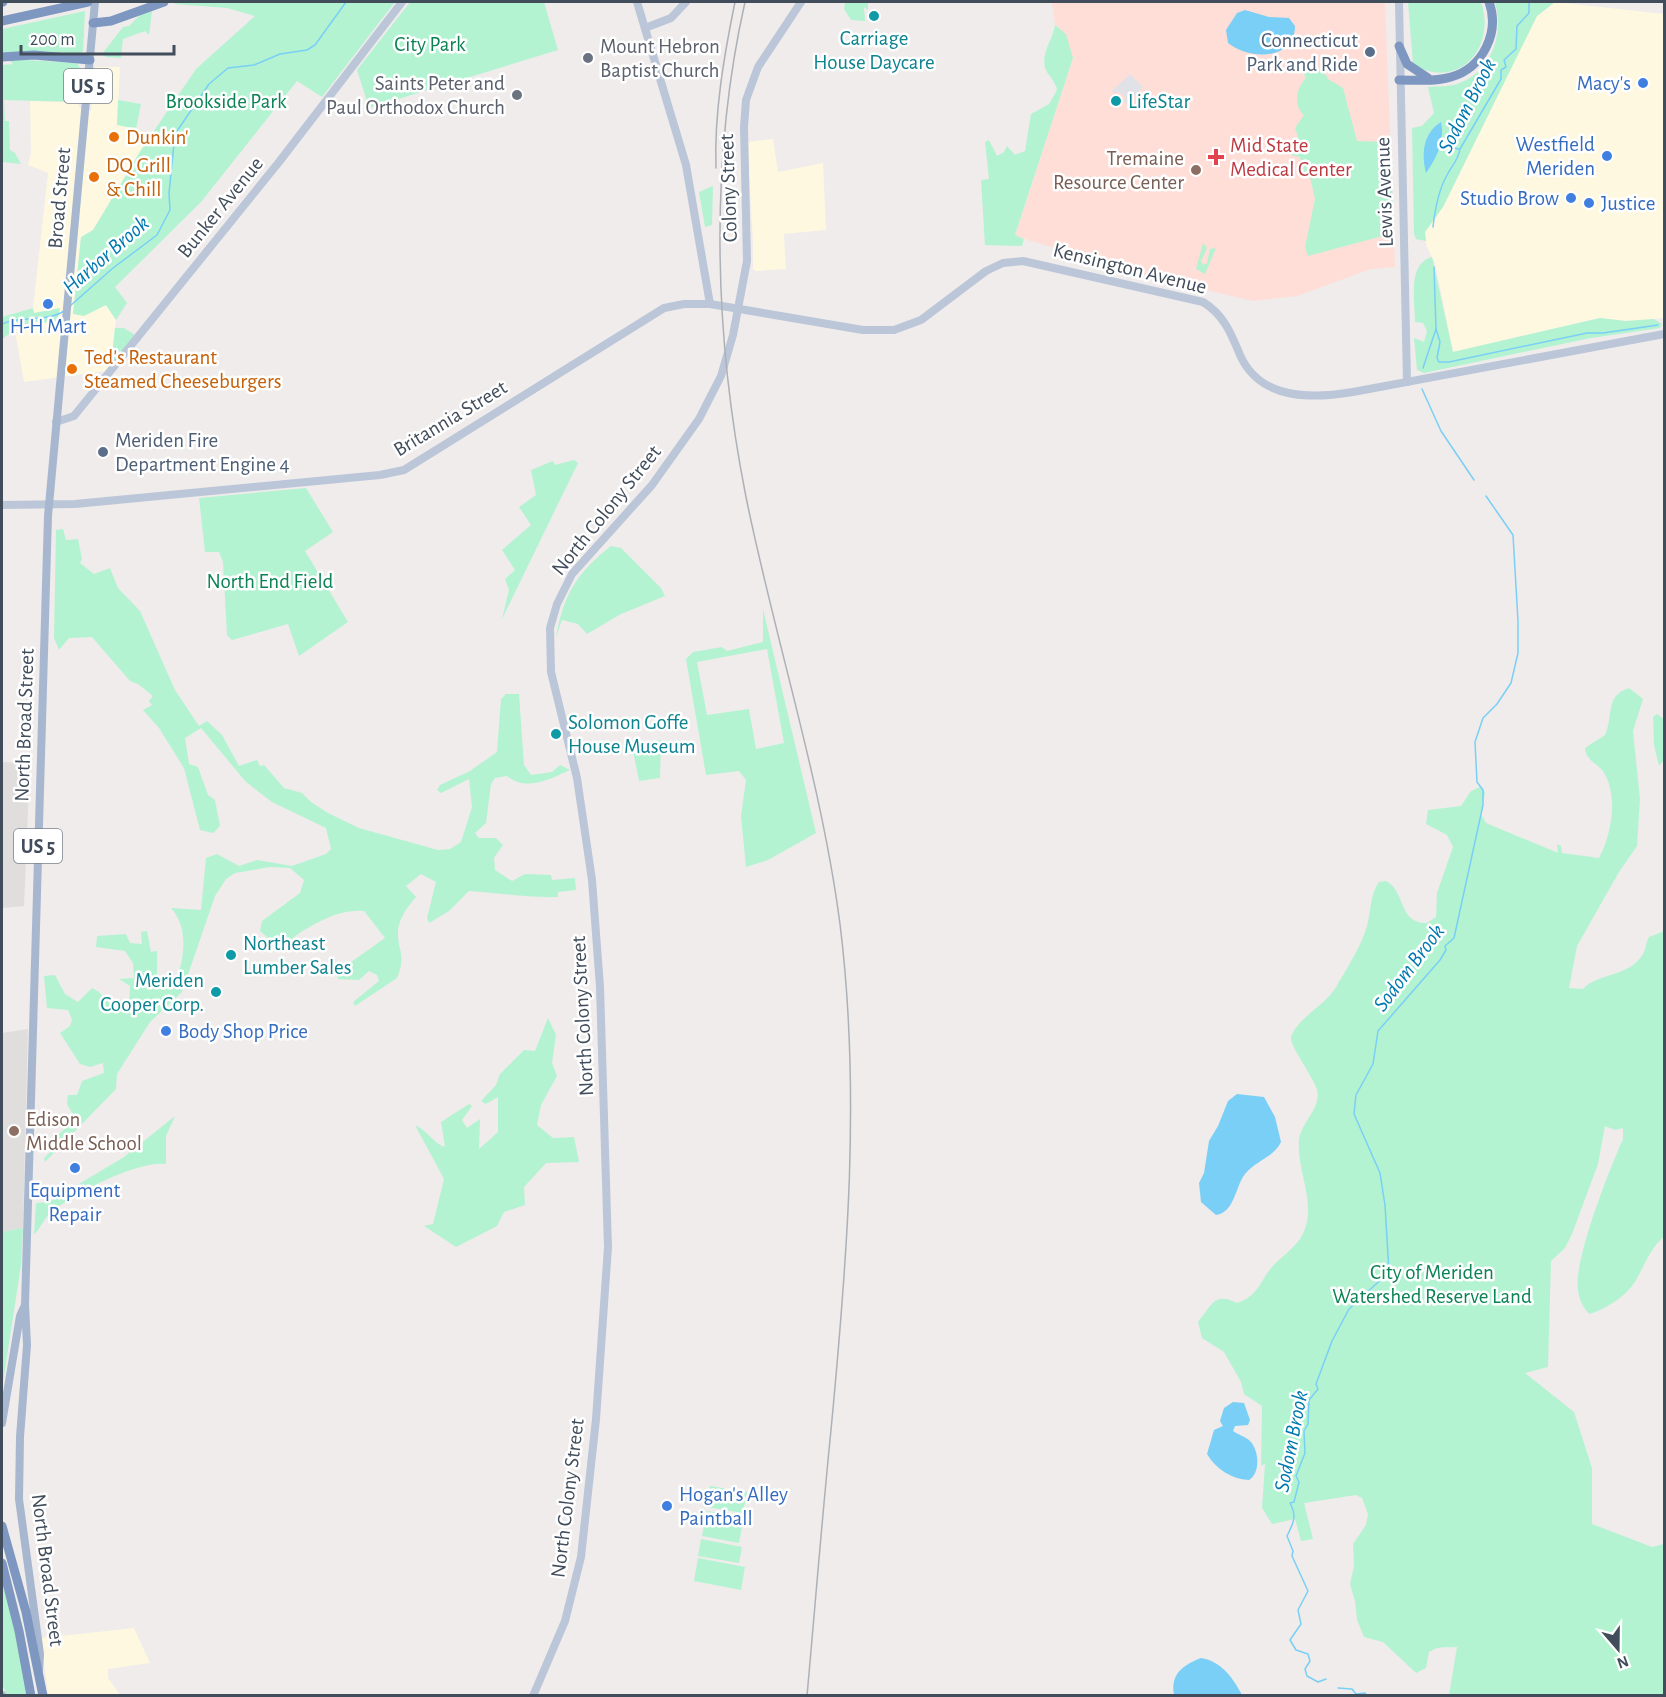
<svg xmlns="http://www.w3.org/2000/svg" width="1666" height="1697" font-family="'Alegreya Sans',sans-serif">
<style>
.commercial{fill:#fef8e0}
.education{fill:#e0dddd}
.medical{fill:#feded7}
.airport{fill:#e0e2e8}
.green{fill:#b3f3d2;fill-rule:evenodd}
.water{fill:#7acff6}
.lines{fill:none;stroke-linecap:round;stroke-linejoin:round}
.stream{stroke:#7acff6;stroke-width:1.5}
.secondary{stroke:#bbc6d8;stroke-width:8}
.primary{stroke:#a7b7cf;stroke-width:8}
.highway{stroke:#7d97c1;stroke-width:9}
.rail{stroke:#adb0b7;stroke-width:1.5}
.culture-dot{fill:#0f9aa8;stroke:#fff;stroke-width:2}
.service-dot{fill:#5c6f8a;stroke:#fff;stroke-width:2}
.worship-dot{fill:#6b7280;stroke:#fff;stroke-width:2}
.shop-dot{fill:#3f7fe0;stroke:#fff;stroke-width:2}
.food-dot{fill:#e8710a;stroke:#fff;stroke-width:2}
.health-dot{fill:#e0444e;stroke:#fff;stroke-width:2}
.education-dot{fill:#8d6e63;stroke:#fff;stroke-width:2}
.labels{text-anchor:middle;stroke-width:5;stroke-linejoin:round;paint-order:stroke}
.shield{fill:#fff;stroke:#7b828c;stroke-width:1.5}
.shield-label{font-size:20px;font-weight:bold;fill:#424d5b}
.culture-label{font-size:21px;fill:#0d838f;stroke:#fff;text-anchor:start}
.service-label{font-size:21px;fill:#4e5e75;stroke:#fff;text-anchor:end}
.park-label{font-size:21px;fill:#0c8354;stroke:#fff}
.worship-label{font-size:21px;fill:#5b616d;stroke:#fff;text-anchor:start}
.shop-label{font-size:21px;fill:#366cbe;stroke:#fff;text-anchor:end}
.food-label{font-size:21px;fill:#c56008;stroke:#fff;text-anchor:start}
.health-label{font-size:21px;fill:#be3a42;stroke:#fff;text-anchor:start}
.education-label{font-size:21px;fill:#785e54;stroke:#fff;text-anchor:end}
.street-label{font-size:21px;fill:#424d5b;stroke:#fff}
.water-label{font-size:22px;font-style:italic;fill:#0079b0;stroke:#fff}
</style>
<rect width="100%" height="100%" fill="#efeceb"/>
<!-- commercial -->
<g class="commercial">
<polygon points="1555,2 1664,14 1664,318 1626,321 1600,318 1453,352 1435,263 1426,245 1425,232 1443,207 1537,16"/>
<polygon points="95,67 120,67 117,125 129,126 151,135 93,230 81,238 73,314 84,315 106,305 116,320 111,365 106,371 24,382 12,314 33,308 48,173 28,165 31,153 30,101 78,102 79,107 91,111"/>
<polygon points="773,139 778,172 823,163 826,230 784,234 786,269 756,271 753,269 753,241 747,142"/>
<polygon points="134,1628 150,1663 108,1669 108,1678 120,1695 48,1695 41,1638"/>
</g>
<!-- education -->
<g class="education">
<polygon points="2,762 30,763 24,906 2,908"/>
<polygon points="28,1029 23,1228 2,1232 2,1033"/>
</g>
<!-- medical -->
<polygon class="medical" points="1052,2 1385,2 1395,267 1371,269 1297,296 1253,301 1139,274 1015,236 1073,58 1058,26 1055,25"/>
<!-- airport -->
<polygon class="airport" points="1130,74 1143,87 1127,104 1124,101 1126,98 1118,91 1115,94 1112,91"/>
<!-- green -->
<g class="green">
<polygon points="178,2 395,2 322,97 297,81 201,202 115,287 127,303 116,320 106,305 84,316 73,314 81,237 93,230 141,150 196,69 255,16 227,8 174,4"/>
<polygon points="410,2 544,2 558,50 369,108 357,70"/>
<polygon points="845,2 868,2 868,10 864,7 865,21 851,20 844,9"/>
<path d="M 1408,2 L 1481,2 C 1497,47 1458,92 1413,64 Z"/>
<path d="M 1495,2 L 1555,2 L 1537,16 L 1443,207 L 1425,232 L 1426,241 L 1416,239 L 1414,234 L 1412,128 L 1422,126 L 1434,113 L 1428,87 C 1437,86 1448,87 1457,84 C 1492,72 1504,35 1495,2 Z"/>
<polygon points="85,11 83,51 80,54 2,53 2,29"/>
<polygon points="152,11 149,35 145,31 123,39 121,58 106,57 102,54 123,27 129,26 140,15"/>
<path d="M 1055,25 L 1066,34 L 1073,58 L 1015,235 L 1024,239 L 1022,246 L 985,245 L 981,180 L 989,179 L 985,142 L 989,140 L 997,156 L 1004,152 L 1007,146 L 1015,155 L 1025,151 L 1031,114 L 1049,104 L 1057,90 C 1055,80 1048,76 1045,68 C 1041,52 1053,40 1055,25 Z"/>
<polygon points="8,59 77,63 82,72 78,102 4,100 5,121 9,121 10,150 15,153 21,164 2,162 2,65 13,64"/>
<path d="M 1306,68 L 1324,71 L 1328,79 L 1343,88 L 1357,141 L 1390,142 L 1394,233 L 1308,256 L 1305,247 L 1315,199 L 1310,177 L 1305,175 L 1300,157 L 1291,155 L 1299,140 L 1295,128 L 1304,115 C 1293,106 1296,88 1306,78 L 1302,70 Z"/>
<polygon points="118,100 141,104 136,129 117,125"/>
<polygon points="713,186 712,225 705,227 699,192"/>
<polygon points="1203,243 1207,248 1201,261 1203,265 1207,263 1210,249 1216,248 1205,274 1196,269"/>
<path d="M 1432,257 L 1453,352 L 1600,318 L 1626,321 L 1654,319 L 1662,324 L 1660,328 L 1591,338 L 1424,373 L 1417,370 L 1414,338 L 1424,342 L 1427,331 L 1423,323 L 1415,322 C 1415,300 1407,264 1432,257 Z"/>
<polygon points="33,308 34,313 60,308 57,323 35,322 15,327 15,330 2,339 2,317"/>
<polygon points="115,328 124,328 135,335 111,365"/>
<polygon points="574,460 578,463 502,619 509,590 505,579 515,570 502,550 531,525 519,507 536,495 531,470 553,461 555,465"/>
<polygon points="306,488 333,532 305,551 348,622 299,656 288,624 232,640 227,635 223,562 219,552 205,552 199,498"/>
<path d="M 63,529 L 66,540 L 78,539 L 82,559 L 80,563 L 94,574 L 110,568 L 118,588 L 140,611 L 175,690 L 199,726 L 207,721 L 222,735 L 239,766 L 257,760 L 260,766 L 264,765 L 284,788 L 302,793 L 311,802 L 328,813 L 359,828 L 438,850 L 450,849 L 461,842 L 472,807 L 469,779 L 441,793 L 437,790 L 440,785 L 470,771 L 497,752 L 501,699 L 506,694 L 519,694 L 524,765 L 531,775 L 552,772 L 560,765 L 570,770 C 550,779 526,792 507,776 L 495,778 L 491,784 L 486,823 L 475,833 L 479,838 L 496,838 L 503,845 L 494,858 L 495,870 L 512,881 L 525,874 L 551,875 L 552,880 L 575,878 L 576,890 L 558,892 L 558,897 C 528,898 499,893 469,891 L 449,911 L 429,923 L 427,918 L 436,882 L 421,874 L 406,886 L 416,897 C 408,906 399,918 398,931 C 397,950 407,954 397,978 L 355,1006 L 353,1002 L 379,981 L 377,975 L 369,971 L 359,980 L 338,979 L 337,972 L 385,938 L 364,911 C 341,909 321,920 301,932 C 293,937 287,946 276,945 L 260,931 L 262,921 L 300,893 L 304,880 L 290,868 L 270,867 L 235,873 L 226,879 L 215,896 L 182,992 L 150,1022 L 117,1074 L 116,1089 L 45,1162 L 44,1158 L 56,1147 L 56,1136 L 76,1120 L 67,1104 L 68,1095 L 77,1095 L 82,1081 L 104,1073 L 103,1063 L 90,1067 L 80,1064 L 60,1033 L 70,1026 L 72,1020 L 68,1010 L 47,1008 L 44,976 L 55,975 L 65,994 L 78,1002 L 92,988 L 99,992 L 117,1011 L 129,1008 L 130,986 L 119,979 L 134,978 L 133,963 L 125,951 L 96,947 L 97,936 L 126,934 L 130,943 L 142,944 L 141,932 L 147,931 L 151,952 L 157,951 L 157,984 L 174,986 C 184,962 190,929 171,908 L 201,910 L 206,858 L 217,854 L 239,866 L 257,860 L 292,866 L 326,854 L 331,849 L 326,828 L 272,802 L 246,782 L 201,728 L 185,738 L 189,764 L 198,767 L 208,795 L 215,800 L 220,826 L 213,833 L 200,830 L 184,768 L 159,728 L 143,710 L 152,705 L 149,701 L 153,696 L 138,684 L 130,681 L 92,637 L 69,638 L 59,650 L 54,638 L 56,530 Z"/>
<path d="M 611,546 L 621,548 L 661,588 L 665,596 L 621,614 L 587,634 L 578,624 L 562,620 L 556,637 C 564,593 577,573 611,546 Z"/>
<path d="M 763,609 L 816,833 L 768,860 L 746,867 L 741,816 L 746,780 L 739,771 L 706,775 L 686,659 L 693,652 L 722,647 L 727,651 L 763,642 ZM 767,649 L 784,743 L 756,749 L 749,709 L 707,715 L 697,662 Z"/>
<path d="M 1629,688 L 1643,699 L 1633,731 L 1640,799 L 1637,846 L 1619,872 L 1577,946 L 1569,988 L 1583,989 C 1599,972 1628,978 1643,954 C 1646,949 1646,942 1649,937 L 1662,932 L 1664,928 L 1664,1237 C 1650,1248 1645,1265 1636,1280 C 1627,1296 1607,1308 1590,1314 C 1583,1309 1579,1299 1578,1290 C 1573,1261 1610,1168 1623,1139 L 1623,1128 L 1615,1130 L 1605,1126 L 1598,1164 L 1572,1234 L 1565,1248 L 1551,1261 L 1548,1367 L 1525,1373 L 1574,1412 L 1592,1468 L 1592,1524 L 1652,1547 L 1664,1544 L 1664,1695 L 1449,1695 L 1457,1647 C 1446,1648 1439,1645 1429,1652 L 1426,1668 L 1416,1673 L 1383,1642 L 1364,1637 L 1357,1620 L 1355,1601 L 1350,1584 L 1354,1566 L 1353,1544 L 1366,1525 L 1368,1514 L 1362,1498 L 1356,1495 L 1304,1503 L 1313,1539 L 1301,1541 L 1295,1519 L 1272,1524 L 1262,1508 L 1265,1464 L 1261,1466 L 1262,1406 L 1244,1394 L 1241,1382 L 1224,1352 L 1202,1338 L 1198,1322 C 1211,1306 1214,1291 1237,1303 C 1257,1297 1260,1282 1271,1268 C 1280,1258 1292,1250 1300,1239 C 1320,1208 1296,1172 1299,1140 C 1301,1123 1322,1107 1317,1090 C 1314,1078 1289,1045 1291,1037 C 1299,1016 1325,1006 1336,987 C 1347,968 1361,947 1367,926 C 1371,911 1370,894 1379,882 L 1386,881 C 1406,891 1398,924 1427,923 L 1436,917 L 1437,893 L 1453,847 L 1447,835 L 1426,824 L 1428,810 L 1461,806 L 1471,791 L 1480,787 L 1485,792 L 1481,814 L 1486,823 L 1558,853 L 1557,844 L 1561,846 L 1562,853 L 1599,858 C 1612,834 1619,793 1602,770 C 1595,762 1586,760 1585,748 L 1605,735 C 1614,716 1604,696 1629,688 Z"/>
<polygon points="1657,714 1664,719 1664,760 1659,766 1654,745 1653,717"/>
<polygon points="661,740 660,778 639,781 632,746"/>
<path d="M 548,1018 L 556,1035 L 552,1063 L 557,1076 L 541,1105 L 537,1125 L 553,1138 L 574,1137 L 579,1162 L 546,1163 L 524,1187 L 525,1205 L 504,1212 L 497,1226 L 456,1247 L 424,1226 L 433,1224 L 444,1179 L 415,1125 C 428,1131 433,1143 445,1147 L 441,1122 L 469,1104 L 472,1106 L 462,1120 L 467,1128 L 480,1119 L 479,1149 L 498,1132 L 498,1097 L 486,1104 L 481,1101 L 496,1085 L 500,1074 L 524,1050 L 535,1051 Z"/>
<path d="M 175,1116 L 166,1136 L 166,1164 C 135,1161 76,1193 51,1212 C 45,1218 40,1228 34,1235 L 36,1203 L 49,1202 L 124,1157 Z"/>
<polygon points="23,1228 21,1265 2,1389 2,1232"/>
<polygon points="710,1486 747,1492 743,1513 707,1507"/>
<polygon points="707,1511 744,1517 739,1543 702,1536"/>
<polygon points="701,1539 742,1547 739,1563 698,1556"/>
<polygon points="698,1558 745,1567 741,1590 694,1581"/>
<polygon points="2,1579 18,1644 27,1695 7,1695 2,1684"/>
</g>
<!-- water -->
<g class="water">
<path d="M 1245,10 L 1269,17 L 1289,18 L 1295,26 C 1295,61 1249,60 1228,43 L 1226,30 L 1237,13 Z"/>
<path d="M 1441,122 C 1445,141 1437,157 1426,173 C 1421,154 1423,133 1441,122 Z"/>
<path d="M 1237,1094 L 1264,1097 L 1275,1117 L 1281,1142 C 1273,1158 1256,1160 1245,1174 C 1235,1187 1235,1212 1216,1215 L 1201,1202 L 1199,1183 L 1204,1173 L 1209,1141 L 1218,1126 L 1228,1101 Z"/>
<path d="M 1233,1402 L 1244,1403 L 1250,1420 L 1248,1425 L 1235,1426 L 1233,1431 C 1238,1435 1245,1436 1250,1441 C 1259,1450 1261,1473 1249,1480 C 1231,1479 1216,1469 1207,1454 L 1214,1430 L 1223,1426 L 1220,1421 L 1224,1408 Z"/>
<path d="M 1201,1658 C 1221,1661 1233,1678 1242,1695 L 1174,1695 C 1170,1674 1183,1665 1201,1658 Z"/>
</g>
<g class="lines">
<!-- stream -->
<g class="stream">
<polyline points="1440,146 1459,149"/>
<path d="M 1433,227 C 1435,209 1438,191 1447,175 C 1452,165 1458,161 1460,149 L 1501,79 L 1501,70 L 1506,67 L 1504,60 L 1516,49 L 1517,26 L 1529,13 L 1529,2"/>
<polyline points="70,306 113,268 157,235 170,210 169,193 175,134 209,84 228,68 254,65 280,54 307,50 315,45 346,2"/>
<path d="M 2,324 C 21,315 45,323 64,311"/>
<polyline points="1436,329 1440,342 1437,358 1439,362 1449,362 1587,333 1603,333 1658,325"/>
<polyline points="1423,368 1436,329 1434,267"/>
<polyline points="1422,389 1441,431 1474,480"/>
<path d="M 1326,1679 L 1318,1682 L 1307,1676 L 1305,1669 L 1310,1661 L 1308,1654 L 1296,1650 L 1290,1640 L 1301,1624 L 1298,1610 L 1308,1591 L 1292,1556 L 1293,1551 L 1287,1536 C 1294,1522 1297,1516 1290,1503 L 1294,1502 L 1299,1482 L 1296,1476 L 1305,1453 L 1304,1431 L 1308,1424 L 1309,1400 L 1318,1389 L 1316,1384 L 1332,1341 L 1349,1309 L 1389,1272 L 1385,1205 L 1380,1173 L 1354,1114 L 1356,1095 L 1373,1064 L 1378,1031 L 1440,960 L 1446,950 L 1445,946 L 1454,938 L 1483,805 L 1483,790 L 1477,782 L 1475,742 L 1483,718 L 1497,704 L 1511,683 L 1518,653 L 1518,621 L 1513,535 L 1486,496"/>
<polyline points="1338,1688 1352,1689 1356,1694 1365,1693 1367,1696"/>
</g>
<!-- secondary -->
<g class="secondary">
<polyline points="637,2 686,165 710,304"/>
<polyline points="1399,2 1407,382"/>
<polyline points="645,28 671,18 686,2"/>
<polyline points="56,422 74,416 279,162 402,2"/>
<path d="M 2,505 L 75,504 L 380,475 L 404,470 L 664,308 L 684,304 L 710,304 L 863,330 L 894,330 L 921,320 L 986,271 L 1003,263 L 1023,261 L 1203,302 C 1224,315 1231,333 1240,355 C 1260,400 1311,399 1353,392 L 1664,334"/>
<polyline points="533,1696 565,1621 581,1557 596,1419 608,1247 600,987 592,880 577,778 551,672 550,628 557,604 572,574 652,485 699,419 721,376 733,335 747,261 744,127 746,100 758,67 801,2"/>
</g>
<!-- primary -->
<g class="primary">
<polyline points="2,1423 20,1316 25,1305"/>
<polyline points="39,1670 40,1654 19,1499 20,1437 27,1345 25,1305 48,516 95,2"/>
<polyline points="2,1695 2,1696"/>
</g>
<!-- highway -->
<g class="highway">
<polyline points="2,2 3,2"/>
<polyline points="2,21 88,2"/>
<polyline points="93,23 111,21 164,2"/>
<polyline points="1399,46 1407,64 1428,78"/>
<polyline points="2,57 34,55 90,60"/>
<path d="M 1399,80 C 1416,80 1435,82 1451,77 C 1483,68 1500,32 1489,2"/>
<polyline points="2,1526 26,1612 43,1696"/>
<polyline points="2,1563 19,1631 31,1696"/>
</g>
<!-- rail -->
<g class="rail">
<path d="M 745,2 C 709,162 714,336 746,497 C 775,640 821,779 840,924 C 861,1093 847,1262 831,1430 C 822,1519 815,1607 807,1696"/>
<path d="M 716,168 C 714,113 724,56 735,2"/>
</g>
</g>
<!-- markers -->
<g class="culture-dot">
<circle cx="874" cy="16" r="6"/>
<circle cx="1116" cy="101" r="6"/>
<circle cx="556" cy="734" r="6"/>
<circle cx="231" cy="955" r="6"/>
<circle cx="216" cy="992" r="6"/>
</g>
<g class="service-dot">
<circle cx="1370" cy="52" r="6"/>
<circle cx="103" cy="452" r="6"/>
</g>
<g class="worship-dot">
<circle cx="588" cy="58" r="6"/>
<circle cx="517" cy="95" r="6"/>
</g>
<g class="shop-dot">
<circle cx="1643" cy="83" r="6"/>
<circle cx="1607" cy="156" r="6"/>
<circle cx="1571" cy="198" r="6"/>
<circle cx="1589" cy="203" r="6"/>
<circle cx="48" cy="304" r="6"/>
<circle cx="166" cy="1031" r="6"/>
<circle cx="75" cy="1168" r="6"/>
<circle cx="667" cy="1506" r="6"/>
</g>
<g class="food-dot">
<circle cx="114" cy="137" r="6"/>
<circle cx="94" cy="177" r="6"/>
<circle cx="72" cy="369" r="6"/>
</g>
<path class="health-dot" d="M1213 148h6v6h6v6h-6v6h-6v-6h-6v-6h6z"/>
<g class="education-dot">
<circle cx="1196" cy="170" r="6"/>
<circle cx="14" cy="1131" r="6"/>
</g>
<g class="labels">
<!-- shield labels -->
<g class="shield">
<rect x="64" y="69" width="48" height="34" rx="4.5"/>
<rect x="14" y="829" width="48" height="34" rx="4.5"/>
</g>
<g class="shield-label">
<text x="88" y="93">US 5</text>
<text x="38" y="853">US 5</text>
</g>
<!-- culture labels -->
<g class="culture-label">
<text x="874" y="45" text-anchor="middle">Carriage<tspan x="874" dy="24">House Daycare</tspan></text>
<text x="1128" y="108">LifeStar</text>
<text x="568" y="729">Solomon Goffe<tspan x="568" dy="24">House Museum</tspan></text>
<text x="243" y="950">Northeast<tspan x="243" dy="24">Lumber Sales</tspan></text>
<text x="204" y="987" text-anchor="end">Meriden<tspan x="204" dy="24">Cooper Corp.</tspan></text>
</g>
<!-- service labels -->
<g class="service-label">
<text x="1358" y="47">Connecticut<tspan x="1358" dy="24">Park and Ride</tspan></text>
<text x="115" y="447" text-anchor="start">Meriden Fire<tspan x="115" dy="24">Department Engine 4</tspan></text>
</g>
<!-- park labels -->
<g class="park-label">
<text x="430" y="51">City Park</text>
<text x="226" y="108">Brookside Park</text>
<text x="270" y="588">North End Field</text>
<text x="1432" y="1279">City of Meriden<tspan x="1432" dy="24">Watershed Reserve Land</tspan></text>
</g>
<!-- worship labels -->
<g class="worship-label">
<text x="600" y="53">Mount Hebron<tspan x="600" dy="24">Baptist Church</tspan></text>
<text x="505" y="90" text-anchor="end">Saints Peter and<tspan x="505" dy="24">Paul Orthodox Church</tspan></text>
</g>
<!-- shop labels -->
<g class="shop-label">
<text x="1631" y="90">Macy's</text>
<text x="1595" y="151">Westfield<tspan x="1595" dy="24">Meriden</tspan></text>
<text x="1559" y="205">Studio Brow</text>
<text x="1601" y="210" text-anchor="start">Justice</text>
<text x="48" y="333" text-anchor="middle">H-H Mart</text>
<text x="178" y="1038" text-anchor="start">Body Shop Price</text>
<text x="75" y="1197" text-anchor="middle">Equipment<tspan x="75" dy="24">Repair</tspan></text>
<text x="679" y="1501" text-anchor="start">Hogan's Alley<tspan x="679" dy="24">Paintball</tspan></text>
</g>
<!-- food labels -->
<g class="food-label">
<text x="126" y="144">Dunkin'</text>
<text x="106" y="172">DQ Grill<tspan x="106" dy="24">&amp; Chill</tspan></text>
<text x="84" y="364">Ted's Restaurant<tspan x="84" dy="24">Steamed Cheeseburgers</tspan></text>
</g>
<!-- health labels -->
<g class="health-label">
<text x="1230" y="152">Mid State<tspan x="1230" dy="24">Medical Center</tspan></text>
</g>
<!-- education labels -->
<g class="education-label">
<text x="1184" y="165">Tremaine<tspan x="1184" dy="24">Resource Center</tspan></text>
<text x="26" y="1126" text-anchor="start">Edison<tspan x="26" dy="24">Middle School</tspan></text>
</g>
<!-- street labels -->
<g class="street-label">
<text transform="translate(728 188) rotate(-92)" y="7">Colony Street</text>
<text transform="translate(1384 192) rotate(-92)" y="7">Lewis Avenue</text>
<text transform="translate(59 198) rotate(-85)" y="7">Broad Street</text>
<text transform="translate(220 207) rotate(-51)" y="7">Bunker Avenue</text>
<text transform="translate(1130 268) rotate(14)" y="7">Kensington Avenue</text>
<text transform="translate(450 418) rotate(-31)" y="7">Britannia Street</text>
<text transform="translate(606 510) rotate(-51)" y="7">North Colony Street</text>
<text transform="translate(24 725) rotate(-88)" y="7">North Broad Street</text>
<text transform="translate(582 1016) rotate(-93)" y="7">North Colony Street</text>
<text transform="translate(567 1498) rotate(-83)" y="7">North Colony Street</text>
<text transform="translate(48 1570) rotate(83)" y="7">North Broad Street</text>
</g>
<!-- water labels -->
<g class="water-label">
<text transform="translate(1466 105) rotate(-63)" y="8">Sodom Brook</text>
<text transform="translate(105 254) rotate(-41)" y="8">Harbor Brook</text>
<text transform="translate(1408 967) rotate(-53)" y="8">Sodom Brook</text>
<text transform="translate(1290 1441) rotate(-79)" y="8">Sodom Brook</text>
</g>
</g>
<!-- border -->
<rect width="1666" height="1697" fill="none" stroke="#424d5b" stroke-width="6"/>
<!-- north arrow -->
<g transform="translate(1618 1649) rotate(160)" stroke="#ffffff" stroke-width="4.5" paint-order="stroke">
<path d="M0-4.5L10 22L0 15L-10 22Z" fill="#424d5b"/>
<text y="-9" font-size="16" font-weight="bold" text-anchor="middle" fill="#424d5b">N</text>
</g>
<!-- scale -->
<path d="M21 45v9h153v-9" fill="none" stroke="#424d5b" stroke-width="3"/>
<text x="30" y="45" font-size="18" fill="#424d5b" stroke="#ffffff" stroke-width="4.5" paint-order="stroke">200 m</text>
</svg>
